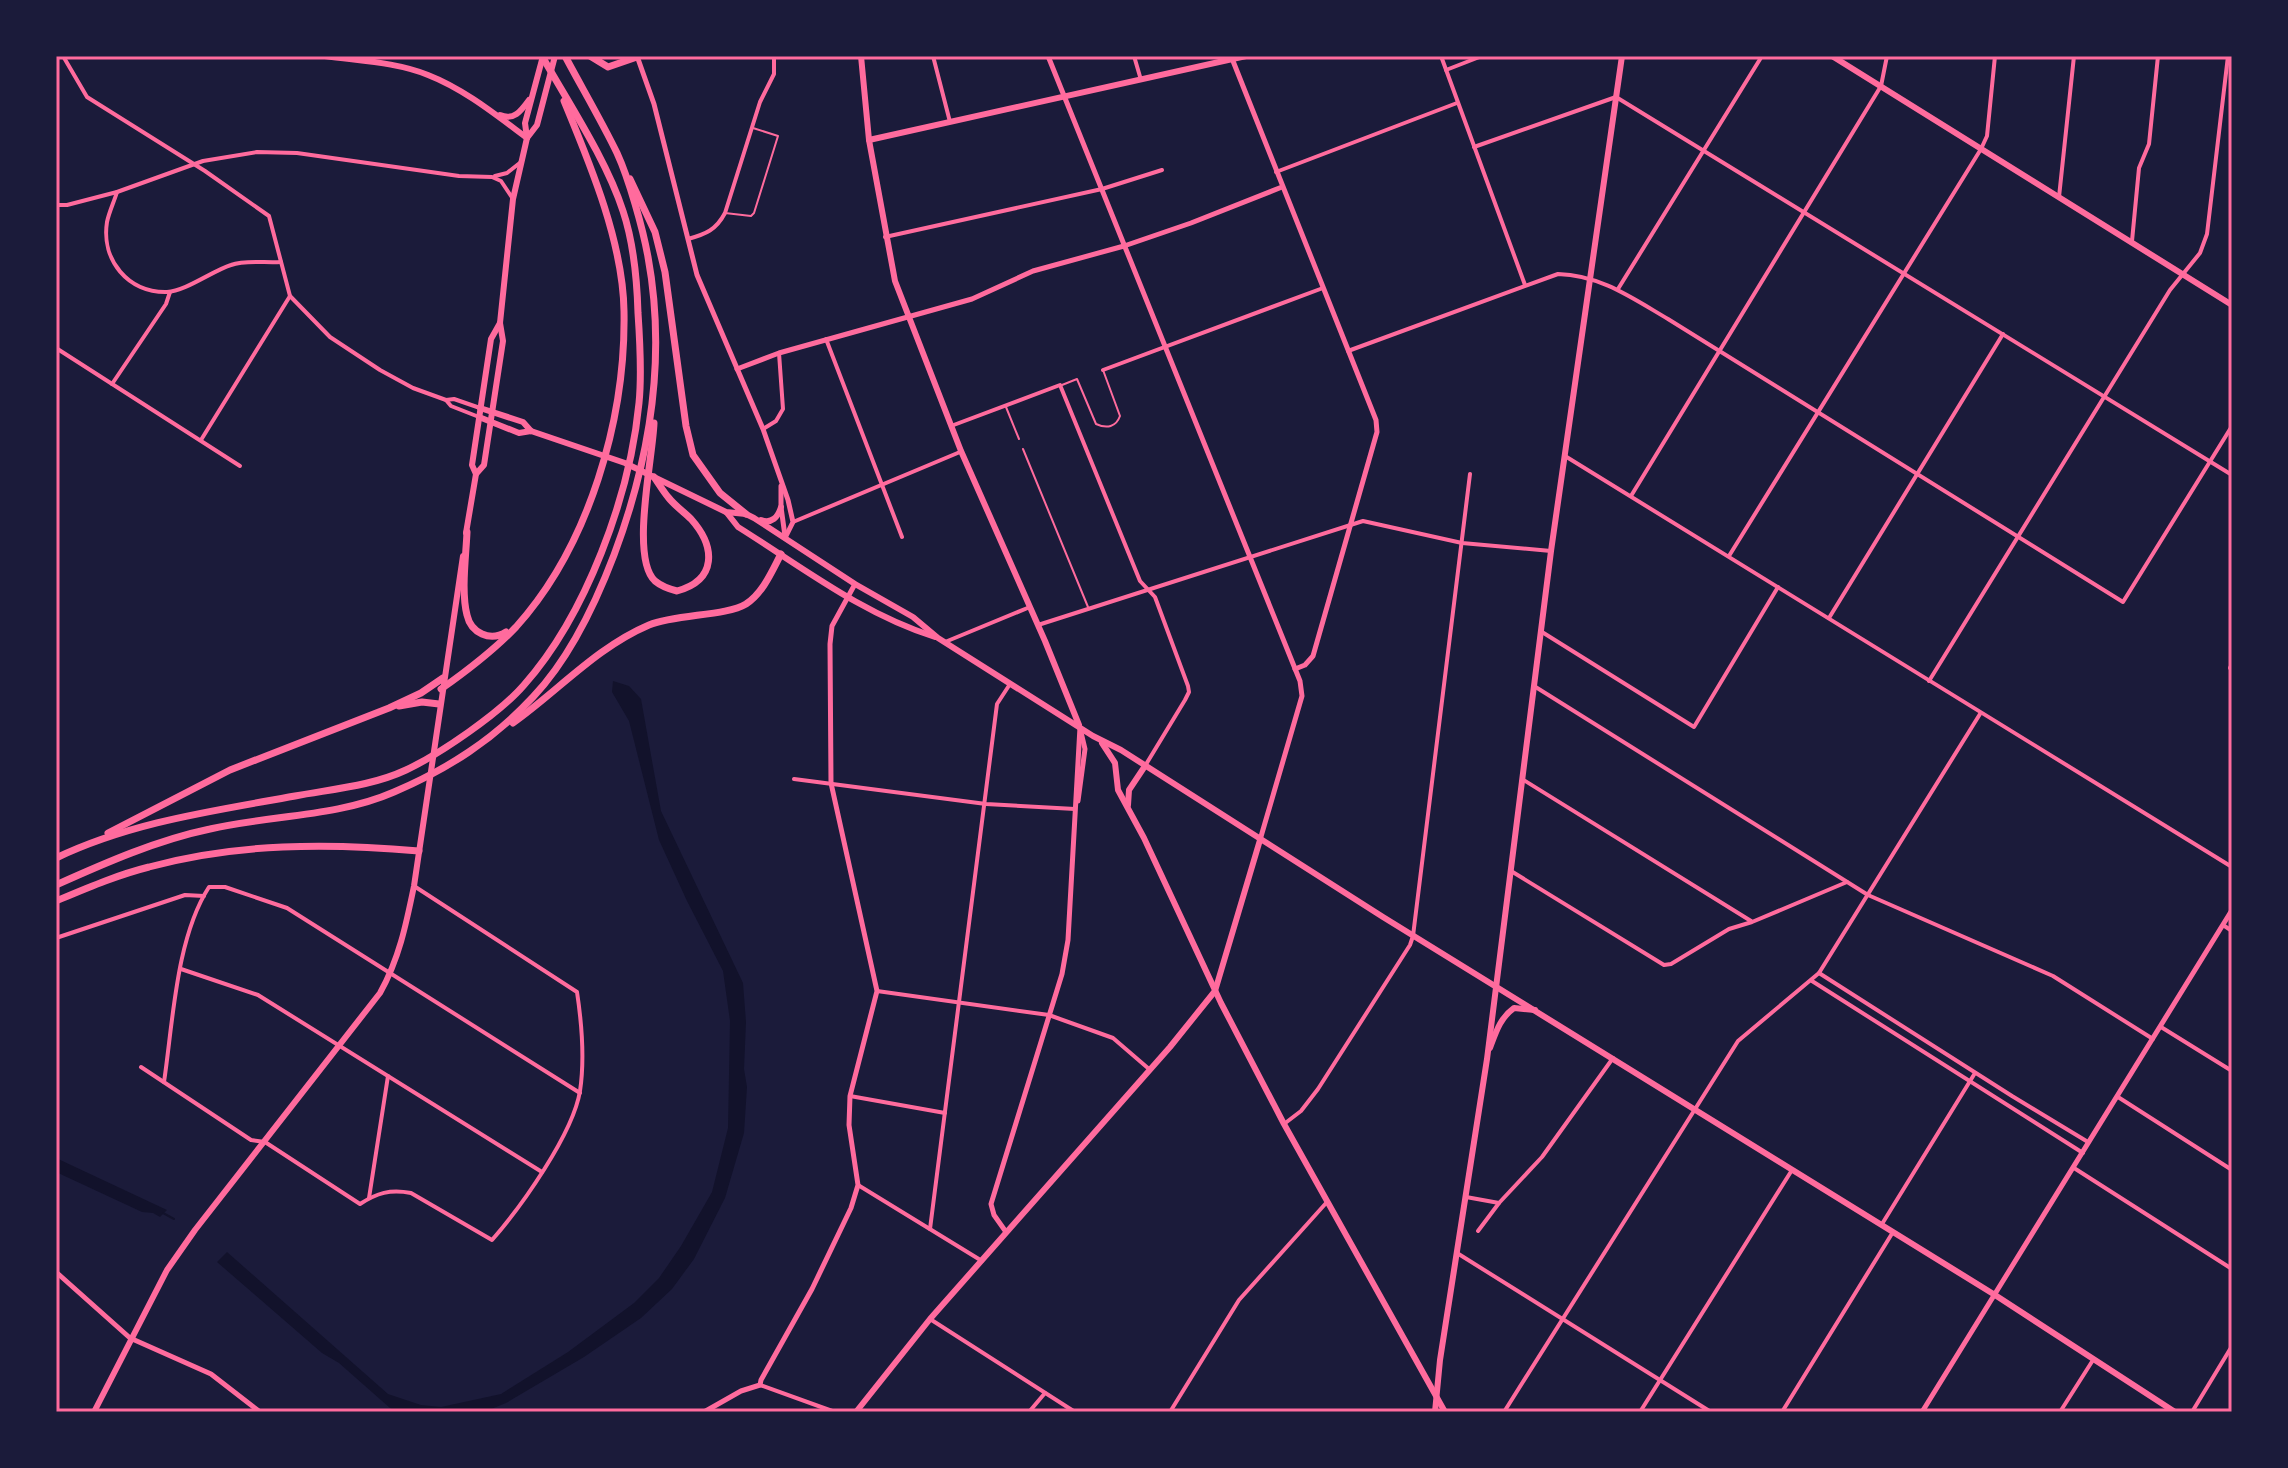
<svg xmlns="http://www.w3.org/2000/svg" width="2288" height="1468" font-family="Quicksand,sans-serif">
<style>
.water{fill:#12122b}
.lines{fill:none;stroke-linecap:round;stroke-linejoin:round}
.stream{stroke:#12122b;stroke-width:2}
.service{stroke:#ff6b9d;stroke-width:2}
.minor{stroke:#ff6b9d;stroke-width:4}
.tertiary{stroke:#ff6b9d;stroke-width:5}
.secondary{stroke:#ff6b9d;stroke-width:6}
.motorway{stroke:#ff6b9d;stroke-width:7}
.neatline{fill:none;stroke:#ff6b9d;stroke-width:3}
</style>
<rect width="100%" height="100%" fill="#1b1b3a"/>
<!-- water -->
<g class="water">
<polygon points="613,681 629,686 641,699 661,811 743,983 746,1022 744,1069 747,1087 744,1133 725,1198 694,1259 672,1289 641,1318 584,1357 506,1403 484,1412 398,1412 390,1408 339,1363 322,1353 217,1262 227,1252 388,1394 421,1405 441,1407 501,1394 568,1352 634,1303 659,1278 681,1246 712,1192 728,1128 730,1021 723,971 687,901 659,840 629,721 612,692"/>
<polygon points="56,1158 167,1210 160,1217 153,1213 142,1212 56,1172"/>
</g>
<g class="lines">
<!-- stream -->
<polyline class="stream" points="163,1213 174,1219"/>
<!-- service -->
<g class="service">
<polyline points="725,213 751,216 754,213 778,136 753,128"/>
<path d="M 1062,385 L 1077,379 L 1096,424 C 1107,429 1116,427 1120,416 L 1103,370"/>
<polyline points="1006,407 1019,439"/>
<polyline points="1023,449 1088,607"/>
</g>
<!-- minor -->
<g class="minor">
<polyline points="63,56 87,97 205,171 269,216 290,296 330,337 380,370 413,388 446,400 451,406 479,417"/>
<polyline points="933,56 950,122"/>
<polyline points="1134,56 1141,80"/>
<polyline points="1441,56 1525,285"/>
<polyline points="1446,70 1482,56"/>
<polyline points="1474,147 1616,97 2232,475"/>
<polyline points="1276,172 1457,103"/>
<polyline points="495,176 507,173 521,162"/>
<path d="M 117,192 C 114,202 109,212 107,222 C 101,260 128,293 167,292 C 186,291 212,271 231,265 C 245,260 265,263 281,262"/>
<polyline points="2059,197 2074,56"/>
<polyline points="56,205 67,205 117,192 203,161 257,152 297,153 459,176 492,177 501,181 513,199"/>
<polyline points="885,237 1102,189 1162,170"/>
<path d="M 688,239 C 706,234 716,230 725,213 L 760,102 L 774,74 L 774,56"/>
<polyline points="2132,241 2139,168 2149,144 2158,56"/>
<polyline points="1618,289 1762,56"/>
<polyline points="826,339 902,537"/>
<polyline points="56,348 240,466"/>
<path d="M 1348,351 L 1558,274 C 1600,275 1632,298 1668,319 L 2123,602 L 2232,426"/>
<polyline points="1103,370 1323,288"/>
<polyline points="112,384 166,304 170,292"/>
<polyline points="446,400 454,399 480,408"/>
<polyline points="951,426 1060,385 1140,581 1155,597 1188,686 1189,692 1185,700 1145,766"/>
<polyline points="763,429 776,421 783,409 779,353"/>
<polyline points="201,440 290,296"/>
<polyline points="1565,456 2232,867"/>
<polyline points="1631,496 1881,86 1887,56"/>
<polyline points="793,522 960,452"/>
<polyline points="1729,556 1981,149 1987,136 1995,56"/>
<polyline points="1829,618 2003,334"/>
<polyline points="1038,625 1363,521 1462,543 1551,551"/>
<polyline points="1542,632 1694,727 1778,587"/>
<polyline points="945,642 1030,607"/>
<polyline points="2232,664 2230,668 2232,670"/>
<polyline points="1929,681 2170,290 2200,253 2207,234 2228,56"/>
<polyline points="1534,686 1868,895 2053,976 2153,1039"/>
<polyline points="794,779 986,804 1075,809"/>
<polyline points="1522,779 1751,921"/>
<polyline points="1511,871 1664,965 1671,964 1729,929 1752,922 1847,882"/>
<polyline points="2223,925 2232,931"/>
<polyline points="56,938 185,895 204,896"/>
<polyline points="181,969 258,995 542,1172"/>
<polyline points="1819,973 2012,1096 2088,1142"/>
<polyline points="1812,981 2083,1153"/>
<polyline points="877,991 1049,1015 1113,1038 1149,1069"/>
<polyline points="2161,1027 2232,1071"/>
<path d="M 141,1067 L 251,1140 L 265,1142 L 360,1204 C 377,1193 390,1189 411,1193 L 492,1240 C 521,1207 573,1134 580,1091 C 585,1058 582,1025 577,992 L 414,886"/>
<path d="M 164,1082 C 173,1022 176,938 209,887 L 225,887 L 287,908 L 580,1093"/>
<polyline points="850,1096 945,1113"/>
<polyline points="2118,1097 2232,1170"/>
<polyline points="1284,1124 1301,1111 1318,1089 1410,945 1413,936 1470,474"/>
<polyline points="2074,1168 2232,1269"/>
<polyline points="858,1185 982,1261"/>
<polyline points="1466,1197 1499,1203"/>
<polyline points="369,1198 388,1076"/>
<polyline points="1882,1224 1975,1073"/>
<polyline points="930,1229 997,704 1010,684"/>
<polyline points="1478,1231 1499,1203 1542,1157 1613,1058"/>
<polyline points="1457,1253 1711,1412"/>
<polyline points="930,1319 1075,1412"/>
<polyline points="760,1385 835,1412"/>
<polyline points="1029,1412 1045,1393"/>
<polyline points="1170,1412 1239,1300 1327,1202"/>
<polyline points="1504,1412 1738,1041 1819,973 1980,714"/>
<polyline points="1640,1412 1792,1170"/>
<polyline points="1782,1412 1893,1232"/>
<polyline points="2060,1412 2093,1360"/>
<polyline points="2192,1412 2232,1346"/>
</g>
<!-- tertiary -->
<g class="tertiary">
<polyline points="637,56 654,104 697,275 763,429 788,500 793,522 785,538"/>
<polyline points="1048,56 1300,681 1302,696 1260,840"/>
<polyline points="1231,56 1376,420 1377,432 1313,656 1305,665 1295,669"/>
<polyline points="737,369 779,353 972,299 1033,271 1124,246 1191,223 1282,187"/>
<polyline points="781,486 781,507 785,536"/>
<polyline points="1078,801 1085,749 1081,732"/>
<polyline points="1006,1232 994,1215 991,1204 1062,974 1068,940 1080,727"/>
<polyline points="56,1272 130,1338 211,1374 260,1412"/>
<polyline points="704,1412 741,1391 760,1385 761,1380 812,1289 851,1208 858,1185 849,1125 850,1096 877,991 831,783 830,644 832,626 855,584"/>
<polyline points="1922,1412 2232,910"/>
</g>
<!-- secondary -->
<g class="secondary">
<path d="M 325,56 C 359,61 396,62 428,75 C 464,89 496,115 527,138"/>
<polyline points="861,56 869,140 895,281 961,451 1045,641 1079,725"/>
<polyline points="1832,56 2232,305"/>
<path d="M 500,115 C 514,121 521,111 529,100"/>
<polyline points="527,138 537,125 555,56"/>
<polyline points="869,140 1246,56"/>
<polyline points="480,408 523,422 531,431"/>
<polyline points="479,417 519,433 531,431 625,463 726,512 746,514 754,518 855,584 913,617 938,638 1093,736 1121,750 1383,917 1995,1295 2175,1412"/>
<polyline points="476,474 484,465 503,341 500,323 513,199 527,138 525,123 543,56"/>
<path d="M 727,513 L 738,527 C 802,567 862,614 935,637"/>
<path d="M 761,520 C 772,524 778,517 781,507"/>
<polyline points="466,533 476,474 472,465 491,339 500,323"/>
<polyline points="1102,743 1115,763 1118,790 1144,838 1221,1003 1284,1124 1445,1412"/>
<polyline points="1128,805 1129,790 1145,766"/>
<path d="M 1490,1048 C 1496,1032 1500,1018 1514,1008 L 1535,1010"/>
<path d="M 94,1412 L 167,1270 L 195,1230 L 380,993 C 399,959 406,925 414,886 L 463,556"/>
<polyline points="856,1412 930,1319 1170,1047 1215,991 1260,840"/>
<polyline points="1435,1412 1440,1360 1487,1059 1551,551 1622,56"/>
</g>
<!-- motorway -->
<g class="motorway">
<polyline points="590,56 608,67 637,57"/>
<polyline points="630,179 655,232 665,272 686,426 693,455 720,493 746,514"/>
<path d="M 654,477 C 659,484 663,491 668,497 C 675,506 684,512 691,519 C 716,547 717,580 677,591 C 669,589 661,586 655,581 C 630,558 653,457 654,423"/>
<path d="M 467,532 C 466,556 461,592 467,615 C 471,633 490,642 506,632"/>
<path d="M 441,689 C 468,670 493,651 516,627 C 589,546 626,419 624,311 C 623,242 590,164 564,101"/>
<polyline points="399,706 422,702 439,704"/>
<path d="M 513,723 C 558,691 597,647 649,625 C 677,614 726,616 746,604 C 763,593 772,571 781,554"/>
<polyline points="108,833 230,770 389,708 421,693 443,678"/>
<path d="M 56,858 C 131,822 213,811 295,796 C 332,789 372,786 406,770 C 440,754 500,713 524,685 C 586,615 630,496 639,403 C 642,374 640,342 638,313 C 637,278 634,244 623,211 C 606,159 569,104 542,56"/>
<path d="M 56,885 C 105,863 157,840 210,829 C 270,815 337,817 394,792 C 448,769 493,740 533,697 C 570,658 595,605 614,555 C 650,459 667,360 648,257 C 643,229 629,179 617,153 C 601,120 582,88 565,56"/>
<path d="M 56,901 C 87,888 117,875 149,867 C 236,843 329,843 419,851"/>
</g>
</g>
<!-- border -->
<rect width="2288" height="1468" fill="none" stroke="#1b1b3a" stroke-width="116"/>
<rect x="58" y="58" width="2172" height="1352" class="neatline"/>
</svg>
